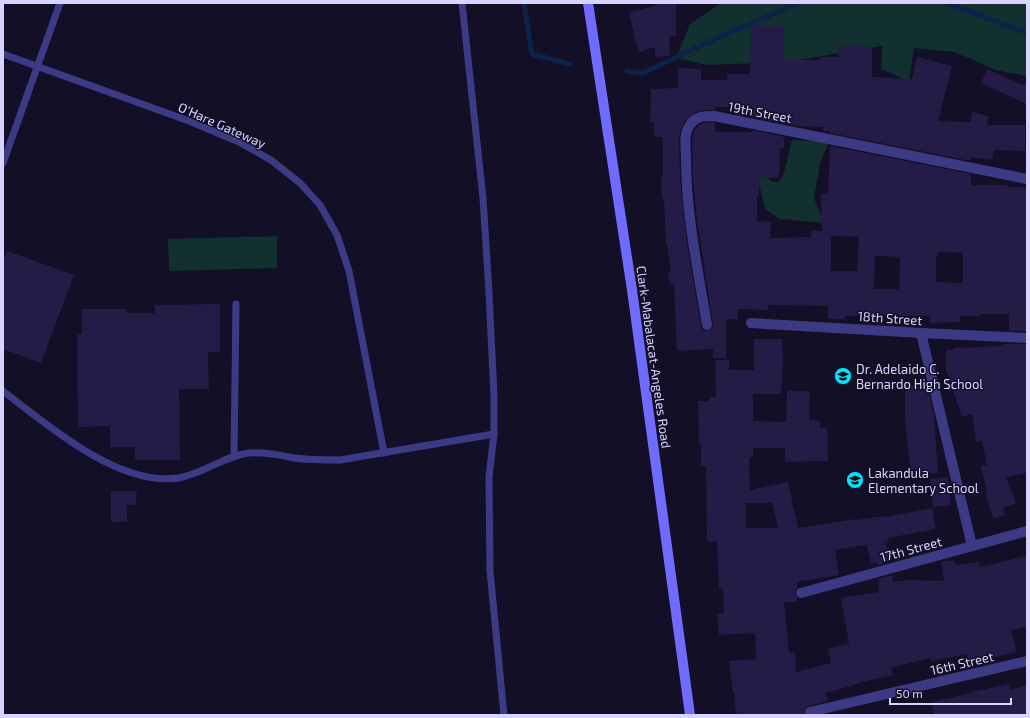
<svg xmlns="http://www.w3.org/2000/svg" width="1030" height="718" font-family="'Exo 2',sans-serif">
<style>
.green{fill:#12302f}
.lines{fill:none;stroke-linecap:round;stroke-linejoin:round}
.stream{stroke:#0c2248;stroke-width:5}
.building{fill:#241b47;fill-rule:evenodd}
.lane{stroke:#3d3a85;stroke-width:7}
.street{stroke:#3d3a85;stroke-width:10}
.secondary{stroke:#6f6bff;stroke-width:10}
.labels{text-anchor:middle;stroke-width:3;stroke-linejoin:round;paint-order:stroke}
.street-label{font-size:13px;fill:#d9d4ff;stroke:#130f26}
.poi-label{font-size:13px;fill:#d9d4ff;stroke:#130f26;text-anchor:start}
</style>
<rect width="100%" height="100%" fill="#130f26"/>
<!-- green -->
<g class="green">
<polygon points="721,3 1027,3 1027,76 995,70 969,58 954,52 914,48 909,81 881,69 882,46 786,62 708,65 676,58 690,24"/>
<polygon points="792,140 829,142 820,164 814,198 824,223 780,219 765,209 758,180 758,171 763,172 772,182 779,182 784,173"/>
<polygon points="277,236 277,268 169,271 168,239"/>
</g>
<g class="lines">
<!-- stream -->
<g class="stream">
<polyline points="524,3 532,54 570,64"/>
<polyline points="947,3 1027,33"/>
<polyline points="627,71 643,73 717,38 799,3"/>
</g>
</g>
<!-- building -->
<g class="building">
<polygon points="655,3 676,3 676,36 669,36 670,56 655,57 655,47 639,52 635,39 629,12 655,6"/>
<path d="M 751,26 L 784,26 L 784,60 L 820,60 L 820,57 L 838,57 L 839,45 L 872,47 L 872,77 L 912,79 L 917,57 L 952,66 L 938,121 L 970,122 L 972,112 L 989,116 L 987,125 L 1025,125 L 1025,151 L 994,150 L 992,160 L 970,157 L 970,161 L 830,133 L 830,131 L 823,131 L 823,127 L 797,126 L 752,117 L 752,107 L 715,107 L 715,110 L 703,110 L 694,113 L 685,121 L 680,131 L 679,141 L 680,179 L 687,243 L 701,326 L 702,329 L 705,331 L 711,330 L 713,324 L 697,220 L 693,179 L 692,141 L 694,131 L 699,125 L 705,123 L 713,122 L 715,123 L 715,132 L 753,132 L 753,130 L 784,137 L 784,148 L 780,148 L 779,178 L 759,177 L 759,196 L 757,196 L 757,221 L 771,222 L 770,238 L 811,237 L 811,231 L 822,231 L 821,194 L 828,194 L 830,146 L 971,174 L 971,185 L 1007,185 L 1007,187 L 1023,187 L 1023,189 L 1027,189 L 1027,331 L 1009,331 L 1009,314 L 981,314 L 981,316 L 960,316 L 960,322 L 930,323 L 930,316 L 873,315 L 845,316 L 845,319 L 828,319 L 828,306 L 768,305 L 768,310 L 738,309 L 738,319 L 726,319 L 726,358 L 713,358 L 713,349 L 677,351 L 674,284 L 670,285 L 668,272 L 671,271 L 667,244 L 666,244 L 664,199 L 662,199 L 661,177 L 663,177 L 663,137 L 654,137 L 654,122 L 650,122 L 651,89 L 678,88 L 678,68 L 701,69 L 701,80 L 727,80 L 727,74 L 750,74 ZM 831,236 L 859,237 L 857,271 L 831,271 ZM 938,252 L 963,253 L 963,283 L 936,282 L 936,256 L 938,256 ZM 875,256 L 900,257 L 899,289 L 874,289 Z"/>
<polygon points="987,69 1020,84 1027,84 1027,104 981,83"/>
<polygon points="7,251 74,275 41,363 3,349 3,261"/>
<polygon points="220,304 220,352 208,352 209,389 179,389 180,460 135,460 135,447 110,447 110,426 78,427 77,335 82,334 82,309 126,309 126,313 155,313 155,305"/>
<path d="M 754,339 L 782,339 L 783,363 L 781,394 L 753,394 L 753,421 L 786,422 L 787,391 L 810,391 L 809,420 L 820,421 L 820,428 L 827,427 L 828,461 L 785,462 L 785,448 L 753,448 L 753,457 L 749,457 L 750,490 L 788,482 L 798,528 L 856,519 L 856,520 L 884,516 L 885,517 L 932,508 L 936,529 L 888,538 L 889,542 L 886,543 L 889,562 L 877,565 L 877,562 L 871,564 L 867,546 L 865,545 L 835,550 L 839,575 L 797,582 L 797,588 L 795,594 L 797,598 L 797,602 L 784,602 L 789,653 L 795,652 L 796,672 L 831,663 L 828,648 L 849,644 L 841,598 L 879,592 L 878,579 L 892,575 L 893,582 L 910,580 L 944,581 L 941,562 L 954,560 L 955,565 L 979,562 L 980,567 L 1027,556 L 1027,627 L 1011,630 L 1017,652 L 969,663 L 967,654 L 931,661 L 930,658 L 891,668 L 893,675 L 857,683 L 857,684 L 826,693 L 828,701 L 806,707 L 804,711 L 804,715 L 737,715 L 737,710 L 735,710 L 734,692 L 733,692 L 729,661 L 756,659 L 755,633 L 719,635 L 717,614 L 724,613 L 723,588 L 719,589 L 717,541 L 707,541 L 706,466 L 701,466 L 701,444 L 699,444 L 698,401 L 709,401 L 709,397 L 716,397 L 715,360 L 729,360 L 729,370 L 754,370 ZM 746,503 L 772,503 L 778,528 L 746,528 Z"/>
<polygon points="1003,344 1027,344 1027,473 1006,477 1016,503 1003,508 1005,515 994,519 985,494 987,493 981,466 987,465 982,441 976,442 972,414 962,417 946,370 946,350 954,350 954,348 1003,346"/>
<polygon points="905,386 927,386 934,415 938,473 911,476 905,419"/>
<polygon points="948,477 951,505 933,507 930,479"/>
<polygon points="111,491 137,491 136,505 127,505 127,522 111,522"/>
<polygon points="1009,684 1010,690 1027,685 1027,715 934,715 932,702 972,693 971,692"/>
</g>
<g class="lines">
<!-- lane -->
<g class="lane">
<polyline points="462,3 483,198 489,293 494,396 494,434 489,477 490,571 504,715"/>
<polyline points="3,54 189,121 239,142 271,160 300,183 320,205 337,235 349,271 384,453"/>
<polyline points="3,163 60,3"/>
<path d="M 3,391 C 47,425 119,487 178,478 C 203,474 224,456 249,453 C 264,452 280,455 294,458 C 310,460 324,460 340,460 L 494,434"/>
<polyline points="234,456 236,304"/>
</g>
<!-- street -->
<g class="street">
<polyline points="751,323 921,333 1027,338"/>
<path d="M 707,325 C 698,270 686,214 686,158 C 686,147 683,134 690,125 C 696,116 704,116 714,116 L 1027,179"/>
<polyline points="921,333 972,546"/>
<polyline points="801,593 1027,531"/>
<polyline points="810,712 1027,661"/>
</g>
<!-- secondary -->
<polyline class="secondary" points="588,3 632,290 690,715"/>
</g>
<!-- icons -->
<defs>
<g id="school-disc" transform="scale(0.9)"><circle r="9.5" fill="#00e5ff" stroke="#130f26"/><path d="M0-5L7-2L0 1L-7-2ZM-4 1L0 2.5L4 1V4Q0 6-4 4Z" fill="#111"/></g>
</defs>
<g fill-rule="evenodd">
<use href="#school-disc" x="843" y="376"/>
<use href="#school-disc" x="855" y="480"/>
</g>
<g class="labels">
<!-- street labels -->
<g class="street-label">
<text transform="translate(760 112) rotate(11)" y="5">19th Street</text>
<text transform="translate(222 125) rotate(24)" y="5">O'Hare Gateway</text>
<text transform="translate(890 318) rotate(4)" y="5">18th Street</text>
<text transform="translate(654 357) rotate(82)" y="5">Clark-Mabalacat-Angeles Road</text>
<text transform="translate(911 549) rotate(-15)" y="5">17th Street</text>
<text transform="translate(962 663) rotate(-13)" y="5">16th Street</text>
</g>
<!-- poi labels -->
<g class="poi-label">
<text x="856" y="374">Dr. Adelaido C.<tspan x="856" dy="15">Bernardo High School</tspan></text>
<text x="868" y="478">Lakandula<tspan x="868" dy="15">Elementary School</tspan></text>
</g>
</g>
<!-- border -->
<rect width="1030" height="718" fill="none" stroke="#d9d4ff" stroke-width="8"/>
<!-- scale -->
<path d="M890 698v6h121v-6" fill="none" stroke="#d9d4ff" stroke-width="2"/>
<text x="896" y="698" font-size="12" fill="#d9d4ff" stroke="#130f26" stroke-width="3" paint-order="stroke">50 m</text>
</svg>
